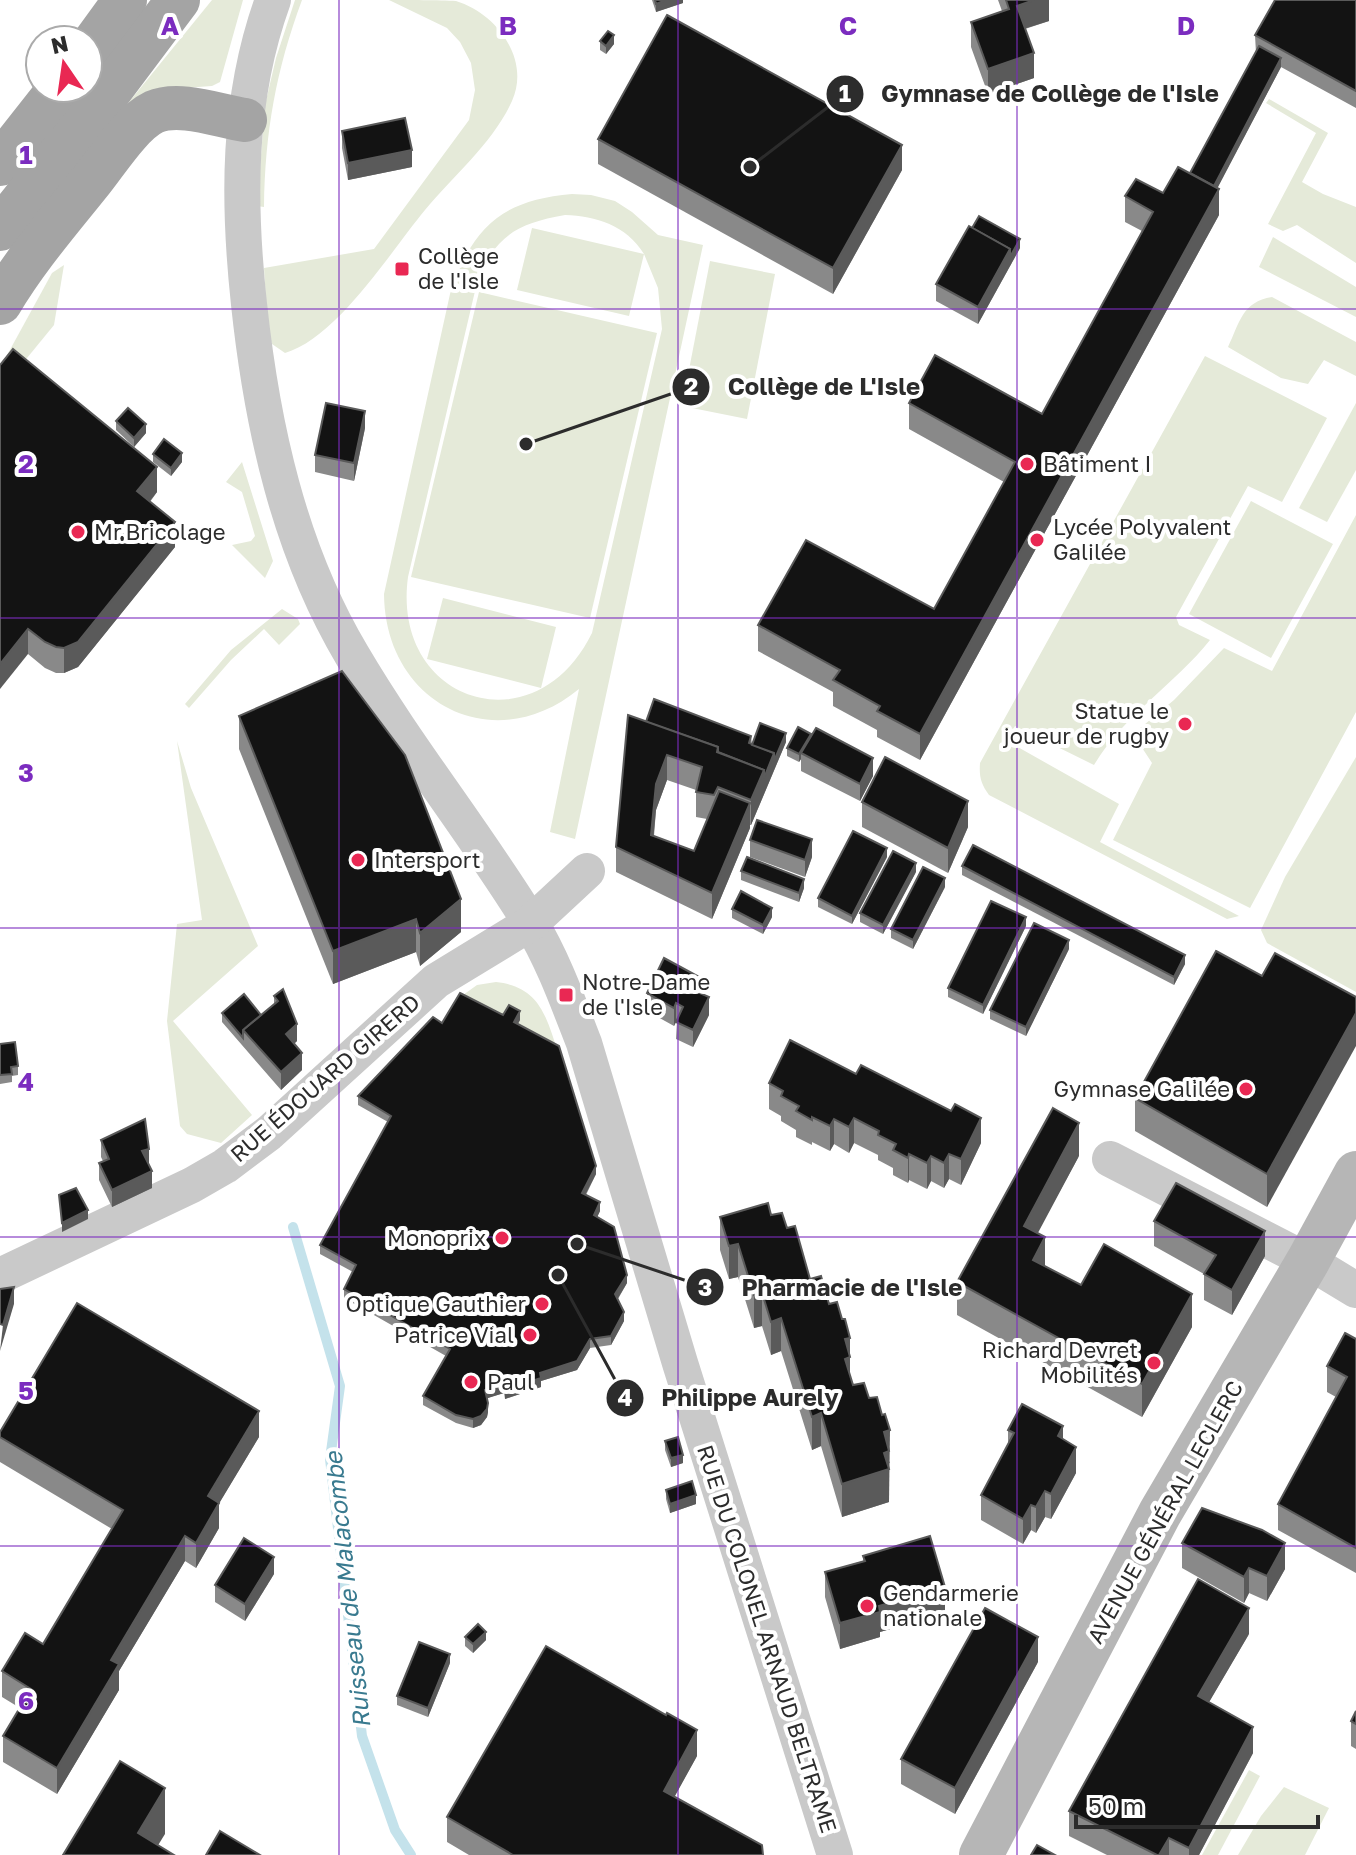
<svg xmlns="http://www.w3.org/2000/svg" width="1356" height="1855" font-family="'Golos Text',sans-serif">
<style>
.grass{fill:#e5ead9;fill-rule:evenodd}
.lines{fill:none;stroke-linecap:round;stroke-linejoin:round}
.stream{stroke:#c4e2eb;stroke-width:10}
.street{stroke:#c9c9c9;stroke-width:36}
.secondary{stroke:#b6b6b6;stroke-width:44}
.primary{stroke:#a4a4a4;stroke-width:44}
.wall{fill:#898989;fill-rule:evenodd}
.shaded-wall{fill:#5a5a5a}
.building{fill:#131313;stroke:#5a5a5a;stroke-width:2}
.grid{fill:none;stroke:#7b2cbf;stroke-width:2;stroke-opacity:0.55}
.poi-dot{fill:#e92853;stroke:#fff;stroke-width:3}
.labels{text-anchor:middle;stroke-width:8;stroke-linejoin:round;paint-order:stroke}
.poi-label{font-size:22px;fill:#2c2c2c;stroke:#fff;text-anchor:start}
.street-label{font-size:22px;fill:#2c2c2c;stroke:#fff}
.water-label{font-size:24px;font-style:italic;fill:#397a8f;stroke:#fff}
.grid-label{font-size:26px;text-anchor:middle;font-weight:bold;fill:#7b2cbf;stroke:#fff;stroke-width:8;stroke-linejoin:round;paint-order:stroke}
.leader{fill:none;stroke:#2c2c2c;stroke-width:3}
.callout-dot{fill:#2c2c2c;stroke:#fff;stroke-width:3}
.mark-label{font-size:24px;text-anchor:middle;font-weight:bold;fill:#fff}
.callout-label{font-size:24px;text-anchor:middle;font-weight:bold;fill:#2c2c2c;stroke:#fff;stroke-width:8;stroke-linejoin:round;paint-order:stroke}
</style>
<rect width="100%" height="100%" fill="#fff"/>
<!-- grass -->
<g class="grass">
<polygon points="212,0 243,0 220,82 212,86 184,88 77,166"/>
<path d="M 295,0 L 302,0 C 276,70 265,132 264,207 L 257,206 L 265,105 L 276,58 Z"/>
<path d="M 389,0 C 407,0 440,0 456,1 C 496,13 531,59 512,101 C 493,143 454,175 425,210 C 391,251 337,338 285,353 L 272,344 L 268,333 L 264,268 L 374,249 L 469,120 L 475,90 L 471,63 L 460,42 L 447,28 Z"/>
<polygon points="1269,99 1328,133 1302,182 1323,194 1356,207 1356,263 1297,225 1283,231 1268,224 1316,133 1266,103"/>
<path d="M 572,194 L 591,195 L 615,201 L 632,212 L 658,235 L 703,245 L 575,839 L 550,832 L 579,689 C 494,759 385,704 384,594 L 450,294 C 472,228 501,200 572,194 ZM 565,215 C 596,216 626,225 644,254 L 532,228 L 517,290 L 629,316 L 644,254 L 658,288 L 662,329 L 592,633 C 535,749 391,703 408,577 L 479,274 C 500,233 520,223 565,215 Z"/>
<polygon points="1273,237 1356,287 1356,317 1259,267"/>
<polygon points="710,261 775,274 747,419 682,406"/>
<polygon points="64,265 54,325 0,391 0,368 52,273"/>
<polygon points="479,292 657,333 590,618 411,577"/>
<path d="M 1272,297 L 1356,342 L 1356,376 L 1324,360 L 1308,384 L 1281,378 L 1228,347 C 1240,322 1242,302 1272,297 Z"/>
<path d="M 1205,356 L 1327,418 L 1282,502 L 1248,486 L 1176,617 L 1179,625 L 1210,640 C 1174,685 1124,715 1094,765 L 1015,726 L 1007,741 L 1119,804 L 1100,842 L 1239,916 L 1227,919 L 989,795 C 981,784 979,777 980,763 Z"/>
<polygon points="1356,403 1356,470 1327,522 1299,508"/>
<polygon points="242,462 273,561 265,578 232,545 251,541 255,536 242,492 226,482"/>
<polygon points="1251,501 1333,544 1271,658 1189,614"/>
<polygon points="1356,515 1356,712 1250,908 1113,840 1152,763 1133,734 1174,700 1224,648 1272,671"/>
<polygon points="443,598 556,627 541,688 427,659"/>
<polygon points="282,609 298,619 300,624 279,645 264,629 231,660 189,708 185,704 231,650"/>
<polygon points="177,741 191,788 258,946 173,1021 252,1115 221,1143 187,1134 180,1126 167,1021 177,924 202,920"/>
<polygon points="1356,757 1356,992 1267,943 1261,930 1285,877"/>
<path d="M 496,982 C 541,987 546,1017 559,1055 L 503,1024 L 463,995 L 477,985 Z"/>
<polygon points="1249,1770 1260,1776 1218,1855 1202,1855"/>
<polygon points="1284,1787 1329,1808 1305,1855 1238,1855 1261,1816"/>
</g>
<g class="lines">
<!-- stream -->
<polyline class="stream" points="293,1227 340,1386 330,1459 362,1736 395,1830 411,1855"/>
<!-- street -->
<g class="street">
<path d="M 273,0 C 237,99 238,202 249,304 C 262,426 289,549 352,655 C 406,747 474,831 530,922 C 553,960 568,1002 584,1043 L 680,1363 L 835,1855"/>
<polyline points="1110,1159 1308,1261 1356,1290"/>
<polyline points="0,1276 192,1185 225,1166 269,1133 436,981 531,923 587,871"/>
</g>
<!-- secondary -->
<polyline class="secondary" points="981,1855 1160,1513 1308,1261 1356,1173"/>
<!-- primary -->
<g class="primary">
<polyline points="88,51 125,0"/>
<polyline points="0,164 60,88"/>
<polyline points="0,229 91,116 178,0"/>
<path d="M 0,303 C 26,259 60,220 92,180 C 108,160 131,123 154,112 C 180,101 219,116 245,120"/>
</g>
</g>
<!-- wall -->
<g class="wall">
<polygon points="652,0 683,0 683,3 656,12"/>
<polygon points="998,0 1049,0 1049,21 1025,29 1034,78 988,94 971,47 971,22 1002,11"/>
<polygon points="1356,0 1356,108 1281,67 1217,188 1219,215 920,760 877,737 877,730 833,706 833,692 758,651 758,625 934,609 1004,482 909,429 909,403 1042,414 1142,231 1125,222 1125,196 1163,193 1190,173 1256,53 1255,35"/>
<polygon points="600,41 614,44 606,54 600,50"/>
<polygon points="342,131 412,167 348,180 342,148"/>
<polygon points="598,139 902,170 833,294 598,164"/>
<polygon points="1020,248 978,324 936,301 936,284"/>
<polygon points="0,365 157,492 150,502 175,547 78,667 64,673 56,673 45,668 28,654"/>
<polygon points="116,421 146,433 134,447 116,430"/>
<polygon points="365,428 354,481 315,472 315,455"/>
<polygon points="153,454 182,462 171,476 153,462"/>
<polygon points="239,716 461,932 420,966 416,952 333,984 239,749"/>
<path d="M 646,722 L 751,736 L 752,745 L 786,742 L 751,825 L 750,825 L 750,828 L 712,919 L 616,872 L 616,847 ZM 667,780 L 696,790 L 696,817 L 707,819 L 694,851 L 654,836 L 656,810 Z"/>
<polygon points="811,737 873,776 860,801 801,771 801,759 799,762 787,756 787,748"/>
<polygon points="862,802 968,827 948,873 862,827"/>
<polygon points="750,840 812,857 805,877 750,857"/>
<polygon points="887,857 852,924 818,907 818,898"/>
<polygon points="962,866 1185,964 1174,985 962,875"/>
<polygon points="741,871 804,888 799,902 741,880"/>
<polygon points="916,872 883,934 860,922 860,913"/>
<polygon points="945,887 913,949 891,938 891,929"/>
<polygon points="732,909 772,917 763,934 732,918"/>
<polygon points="1026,926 983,1014 948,997 948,988"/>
<polygon points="1069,949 1026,1036 990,1019 990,1010"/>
<polygon points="1262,976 1356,997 1267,1207 1135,1131 1135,1098"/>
<polygon points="283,989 297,1041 294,1044 302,1070 281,1090 222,1022 222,1013 261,1015 274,1004 274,996"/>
<polygon points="647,993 701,994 709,1015 693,1047 676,1039 677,1021 674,1026 647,1011"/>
<polygon points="503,1015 520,1020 518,1024 596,1174 586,1195 600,1211 597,1217 627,1283 618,1299 624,1321 611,1345 590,1348 577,1370 541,1381 541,1387 505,1399 504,1393 487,1398 488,1412 487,1417 481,1425 473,1428 456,1423 423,1405 423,1396 446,1356 344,1298 344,1289 353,1272 320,1254 320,1245 388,1122 358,1105 358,1096 442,1023"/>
<polygon points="0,1044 18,1066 18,1075 12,1076 12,1082 0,1084"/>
<polygon points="769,1083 981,1143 961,1185 949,1179 944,1188 931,1181 927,1189 909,1180 908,1183 893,1175 893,1168 878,1160 878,1155 854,1143 849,1153 834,1144 830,1151 812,1142 812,1145 796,1137 796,1130 781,1121 781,1116 769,1109"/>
<polygon points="101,1140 149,1164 152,1188 112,1207 99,1180 99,1163 103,1161 101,1157"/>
<polygon points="1079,1156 1037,1233 1045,1266 1081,1285 1192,1327 1142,1417 957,1315 957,1282"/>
<polygon points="771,1215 787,1228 810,1279 829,1304 850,1356 850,1376 853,1385 890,1463 889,1463 889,1502 842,1517 821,1446 812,1450 781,1351 771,1355 762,1326 754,1328 738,1277 729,1279 720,1250 720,1217"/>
<polygon points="1154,1221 1265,1256 1232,1315 1204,1300 1204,1274 1154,1246"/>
<polygon points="1356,1339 1356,1573 1278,1530 1278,1504 1336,1397 1327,1392 1327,1366"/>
<polygon points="1008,1430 1063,1440 1076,1473 1051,1519 1045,1517 1036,1533 1031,1530 1023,1544 981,1520 981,1495 1008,1446"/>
<polygon points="0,1432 259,1437 219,1503 219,1528 196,1568 185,1561 119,1671 119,1690 57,1794 3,1762 3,1736 20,1708 2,1697 2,1671 43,1644 112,1529 0,1462"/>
<polygon points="665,1441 683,1463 671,1467 665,1450"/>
<polygon points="666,1490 696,1504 670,1513 666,1499"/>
<polygon points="1182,1543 1285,1569 1267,1601 1249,1593 1244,1603 1182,1568"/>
<polygon points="863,1556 945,1613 880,1632 880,1637 840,1649 825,1597 825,1572 863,1561"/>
<polygon points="274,1574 245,1621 215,1602 215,1585"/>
<polygon points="1249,1634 1209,1702 1253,1753 1199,1855 1107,1855 1069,1836 1069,1811"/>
<polygon points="465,1637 486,1640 473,1653 465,1646"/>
<polygon points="1038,1662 955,1814 901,1784 901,1759"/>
<polygon points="450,1663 428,1717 397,1705 397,1696"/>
<polygon points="1356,1711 1356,1749 1351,1746 1351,1721"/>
<polygon points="697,1756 674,1797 763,1855 469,1855 447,1842 447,1817"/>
</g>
<!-- shaded-wall -->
<g class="shaded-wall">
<polygon points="666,0 683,0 683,3 656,12 656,4"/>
<polygon points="1034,0 1049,0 1049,21 1017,31 1017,6"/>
<polygon points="614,35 614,44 606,54 606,46"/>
<polygon points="1034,53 1034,78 988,94 988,69"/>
<polygon points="1281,58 1281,67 1207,208 1207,199"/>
<polygon points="902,145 902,170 833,294 833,268"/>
<polygon points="412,150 412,167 348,180 348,163"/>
<polygon points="1219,189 1219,215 920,760 920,734"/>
<polygon points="1020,239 1020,248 978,324 978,307 1010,249"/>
<polygon points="365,411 365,428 354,481 354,463"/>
<polygon points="146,424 146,433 134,447 134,438"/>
<polygon points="182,453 182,462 171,476 171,468"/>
<polygon points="157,467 157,492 137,517 137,491"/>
<polygon points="175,522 175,547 78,667 64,673 64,648"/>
<polygon points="28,629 28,654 0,689 0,664"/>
<polygon points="786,733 786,742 751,825 751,800 764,770"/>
<polygon points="811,734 811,743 801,753 801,759 799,762 799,754"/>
<polygon points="667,755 667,780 656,810 652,852 651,835 656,784"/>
<polygon points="873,758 873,776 860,801 860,784"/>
<polygon points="968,801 968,827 948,873 948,848"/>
<polygon points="750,803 750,828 712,919 712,893"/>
<polygon points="812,839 812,857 805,877 805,860"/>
<polygon points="887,848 887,857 852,924 852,916"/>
<polygon points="916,863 916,872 883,934 883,925"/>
<polygon points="945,878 945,887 913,949 913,940"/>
<polygon points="804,879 804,888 799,902 799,893"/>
<polygon points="461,899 461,932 420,966 420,933"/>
<polygon points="772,908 772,917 763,934 763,925"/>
<polygon points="1026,917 1026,926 983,1014 983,1005"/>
<polygon points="416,919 416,952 333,984 333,951"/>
<polygon points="1069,940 1069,949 1026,1036 1026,1027"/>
<polygon points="1185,955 1185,964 1174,985 1174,977"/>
<polygon points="701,978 701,995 695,991"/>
<polygon points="709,997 709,1015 693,1047 693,1030"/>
<polygon points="676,1003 676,1021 674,1026 674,1008"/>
<polygon points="520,1011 520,1020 514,1030 514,1022"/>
<polygon points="1356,1013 1356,1046 1267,1207 1267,1174"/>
<polygon points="297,1024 297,1041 286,1051 286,1034"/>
<polygon points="302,1053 302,1070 281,1090 281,1072"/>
<polygon points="854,1118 854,1143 849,1153 849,1127"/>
<polygon points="981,1118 981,1143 961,1185 961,1159"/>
<polygon points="834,1119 834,1144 830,1151 830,1126"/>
<polygon points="1079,1123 1079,1156 1024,1259 1024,1226"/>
<polygon points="149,1149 149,1167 142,1151"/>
<polygon points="909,1154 909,1180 908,1183 908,1158"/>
<polygon points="949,1154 949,1179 944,1188 944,1163"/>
<polygon points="931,1156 931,1181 927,1189 927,1163"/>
<polygon points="596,1166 596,1174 582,1201 582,1193"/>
<polygon points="152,1171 152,1188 112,1207 112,1190"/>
<polygon points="600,1202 600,1211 594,1224 594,1215"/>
<polygon points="88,1210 88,1219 62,1232 62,1223"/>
<polygon points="1265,1231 1265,1256 1232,1315 1232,1290"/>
<polygon points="1045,1237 1045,1270 1033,1260"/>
<polygon points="738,1244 738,1277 729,1279 729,1246"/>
<polygon points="627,1275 627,1283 615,1303 615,1294"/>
<polygon points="14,1287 14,1304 0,1351 3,1325"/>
<polygon points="762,1293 762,1326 754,1328 754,1295"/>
<polygon points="1192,1294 1192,1327 1142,1417 1142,1384"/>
<polygon points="624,1312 624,1321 611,1345 611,1336"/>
<polygon points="781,1318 781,1351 771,1355 771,1322"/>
<polygon points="850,1338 850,1390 845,1392 845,1339"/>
<polygon points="590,1339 590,1348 577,1370 541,1381 541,1387 505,1399 505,1390 540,1373"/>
<polygon points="504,1384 504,1393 485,1399 485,1390"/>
<polygon points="488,1403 488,1412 487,1417 481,1425 473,1428 473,1419"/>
<polygon points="259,1411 259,1437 208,1522 208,1496"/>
<polygon points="821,1413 821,1446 812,1450 812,1417"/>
<polygon points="1063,1426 1063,1452 1058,1436"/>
<polygon points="890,1430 889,1502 842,1517 842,1484 884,1432"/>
<polygon points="1076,1447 1076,1473 1051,1519 1051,1494"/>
<polygon points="683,1455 683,1463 671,1467 671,1458"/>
<polygon points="1045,1491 1045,1517 1036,1533 1036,1507"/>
<polygon points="696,1495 696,1504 670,1513 670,1504"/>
<polygon points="219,1503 219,1528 196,1568 196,1543"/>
<polygon points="1031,1505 1031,1530 1023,1544 1023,1519"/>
<polygon points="185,1536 185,1561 119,1671 119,1690 57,1794 57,1768 111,1660"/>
<polygon points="1285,1543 1285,1569 1267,1601 1267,1576"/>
<polygon points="274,1557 274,1574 245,1621 245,1604"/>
<polygon points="1249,1568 1249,1593 1244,1603 1244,1577"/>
<polygon points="945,1587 945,1613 880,1632 880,1637 840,1649 840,1623 879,1606"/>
<polygon points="1249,1608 1249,1634 1198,1721 1198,1696"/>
<polygon points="486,1632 486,1640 473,1653 473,1644"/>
<polygon points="1038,1637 1038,1662 955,1814 955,1788"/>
<polygon points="450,1654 450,1663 428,1717 428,1708"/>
<polygon points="1253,1727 1253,1753 1199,1855 1189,1855 1189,1848"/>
<polygon points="697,1730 697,1756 664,1816 664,1791"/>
<polygon points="165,1788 165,1834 152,1855 138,1833"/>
<polygon points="1169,1838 1169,1855 1159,1855"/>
</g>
<!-- building -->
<g class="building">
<polygon points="655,0 666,0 656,4"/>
<polygon points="1006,0 1034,0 1017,6 1034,53 988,69 971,22 1009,9"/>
<polygon points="1275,0 1356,0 1356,91 1255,35"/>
<polygon points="667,15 902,145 833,268 598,139"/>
<polygon points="608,31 614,35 606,46 600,41"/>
<polygon points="1259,46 1281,58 1214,186 1190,173"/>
<polygon points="405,118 412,150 348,163 342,131"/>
<polygon points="1178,167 1219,189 920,734 877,711 880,706 833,680 840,670 758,625 806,540 934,609 1015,462 909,403 935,355 1042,414 1153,212 1125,196 1136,179 1163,193"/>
<polygon points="979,216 1020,239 1010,257 1010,249 972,228"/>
<polygon points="969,226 1010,249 978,307 936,284"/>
<polygon points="13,349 157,467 137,491 175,522 78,642 64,648 56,647 45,642 28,629 0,664 0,365"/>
<polygon points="326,403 365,411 354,463 315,455"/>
<polygon points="128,408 146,424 134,438 116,421"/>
<polygon points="164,439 182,453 171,468 153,454"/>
<polygon points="342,671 405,755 461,899 420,933 416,919 333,951 239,716"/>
<polygon points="654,699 751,736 749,743 774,753 764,778 764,770 718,752 718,747 646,722"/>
<polygon points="628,715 718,747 717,752 764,770 751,800 718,787 714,795 696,792 702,767 667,755 656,784 651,835 694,851 719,791 750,803 712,893 616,847"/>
<polygon points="760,723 786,733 774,761 774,753 752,745"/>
<polygon points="798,727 811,734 799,754 787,748"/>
<polygon points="816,728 873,758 860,784 801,753"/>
<polygon points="885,757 968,801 948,848 862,802"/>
<polygon points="757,820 812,839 805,860 750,840"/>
<polygon points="853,831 887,848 852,916 818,898"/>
<polygon points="973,845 1185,955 1174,977 962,866"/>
<polygon points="893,851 916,863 883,925 860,913"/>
<polygon points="747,857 804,879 799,893 741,871"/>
<polygon points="923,867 945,878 913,940 891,929"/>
<polygon points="741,891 772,908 763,925 732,909"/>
<polygon points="991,901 1026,917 983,1005 948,988"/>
<polygon points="1034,923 1069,940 1026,1027 990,1010"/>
<polygon points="1216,951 1262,976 1275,953 1356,997 1356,1013 1267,1174 1135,1098"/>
<polygon points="664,958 701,978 695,991 709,997 693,1030 676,1022 683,1007 676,1003 674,1008 647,993"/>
<polygon points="283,989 297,1024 286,1034 302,1053 281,1072 243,1030 278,1001 274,996"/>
<polygon points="460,993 503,1015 509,1005 520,1011 514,1022 559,1046 596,1166 582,1193 600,1202 594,1215 614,1227 627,1275 615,1294 624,1312 611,1336 590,1339 577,1361 540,1373 541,1378 505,1390 504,1384 485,1390 488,1403 487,1409 481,1416 473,1419 456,1415 423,1396 450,1349 344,1289 356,1265 320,1245 391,1116 358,1096 433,1017 442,1023"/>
<polygon points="244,994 261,1015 243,1030 243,1038 222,1013"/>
<polygon points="790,1040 856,1074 861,1065 951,1111 955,1104 981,1118 961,1159 949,1154 944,1163 931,1156 927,1163 909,1154 908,1158 893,1150 896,1144 878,1135 879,1131 854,1118 849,1127 834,1119 830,1126 812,1117 812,1120 796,1111 799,1106 781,1096 783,1091 769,1083"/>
<polygon points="15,1042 18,1066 11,1067 12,1074 0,1075 0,1044"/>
<polygon points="1053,1108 1079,1123 1024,1226 1045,1237 1033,1260 1081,1285 1104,1244 1192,1294 1142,1384 957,1282"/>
<polygon points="145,1119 149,1149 142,1151 152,1171 112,1190 99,1163 109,1159 101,1140"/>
<polygon points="1176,1183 1265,1231 1232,1290 1204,1274 1216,1255 1154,1221"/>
<polygon points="76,1188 88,1210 62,1223 59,1195"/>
<polygon points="768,1203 771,1215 782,1213 787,1228 795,1226 810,1279 821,1276 829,1304 837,1302 842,1319 845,1319 850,1338 845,1339 850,1357 845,1359 853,1385 864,1383 869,1398 877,1397 882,1415 885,1414 890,1430 884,1432 889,1451 884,1453 889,1469 842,1484 821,1413 812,1417 781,1318 771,1322 762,1293 754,1295 738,1244 729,1246 720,1217"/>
<polygon points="14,1287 3,1325 0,1324 0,1289"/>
<polygon points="77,1303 259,1411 208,1496 219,1503 196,1543 185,1536 111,1660 119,1664 57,1768 3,1736 31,1689 2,1671 25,1633 43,1644 123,1510 0,1437 0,1432"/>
<polygon points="1345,1333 1356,1339 1356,1548 1278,1504 1347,1377 1327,1366"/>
<polygon points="1022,1404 1063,1426 1058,1436 1076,1447 1051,1494 1045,1491 1036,1507 1031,1505 1023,1519 981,1495 1014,1433 1008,1430"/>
<polygon points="678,1437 683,1455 671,1458 665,1441"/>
<polygon points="692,1481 696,1495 670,1504 666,1490"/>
<polygon points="1202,1508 1262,1530 1285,1543 1267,1576 1249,1568 1244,1577 1182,1543"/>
<polygon points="930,1536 945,1587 879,1606 880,1612 840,1623 825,1572 865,1561 863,1556"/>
<polygon points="244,1538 274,1557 245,1604 215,1585"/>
<polygon points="1198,1579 1249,1608 1198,1696 1253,1727 1189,1848 1169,1838 1159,1855 1157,1855 1069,1811"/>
<polygon points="985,1608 1038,1637 955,1788 901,1759"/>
<polygon points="478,1624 486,1632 473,1644 465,1637"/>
<polygon points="419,1642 450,1654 428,1708 397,1696"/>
<polygon points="546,1646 666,1715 667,1713 697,1730 664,1791 762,1845 763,1855 513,1855 447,1817"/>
<polygon points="1356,1711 1356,1724 1351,1721"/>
<polygon points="120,1761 165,1788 138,1833 174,1855 63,1855"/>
<polygon points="220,1831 260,1855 206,1855"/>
<polygon points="1037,1845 1055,1855 1031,1855"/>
</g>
<!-- grid -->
<path class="grid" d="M 339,0 L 339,1855M 678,0 L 678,1855M 1017,0 L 1017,1855M 0,309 L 1356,309M 0,618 L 1356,618M 0,928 L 1356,928M 0,1237 L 1356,1237M 0,1546 L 1356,1546"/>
<!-- markers -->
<g class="poi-dot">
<rect x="394" y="261" width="16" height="16" rx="4"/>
<circle cx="1027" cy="464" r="8"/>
<circle cx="78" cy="532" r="8"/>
<circle cx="1037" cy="540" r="8"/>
<circle cx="1185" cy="724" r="8"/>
<circle cx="358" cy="860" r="8"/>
<rect x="558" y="987" width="16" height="16" rx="4"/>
<circle cx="1246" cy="1089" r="8"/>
<circle cx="502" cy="1238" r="8"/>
<circle cx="542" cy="1304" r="8"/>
<circle cx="530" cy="1335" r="8"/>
<circle cx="1154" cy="1363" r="8"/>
<circle cx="471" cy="1382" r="8"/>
<circle cx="867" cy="1606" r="8"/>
</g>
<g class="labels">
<!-- poi labels -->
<g class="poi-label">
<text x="418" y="264">Collège<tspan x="418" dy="25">de l'Isle</tspan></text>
<text x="1043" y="472">Bâtiment I</text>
<text x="1053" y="535">Lycée Polyvalent<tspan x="1053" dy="25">Galilée</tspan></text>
<text x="94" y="540">Mr.Bricolage</text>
<text x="1169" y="719" text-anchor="end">Statue le<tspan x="1169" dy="25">joueur de rugby</tspan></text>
<text x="374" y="868">Intersport</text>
<text x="582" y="990">Notre-Dame<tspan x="582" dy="25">de l'Isle</tspan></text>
<text x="1230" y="1097" text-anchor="end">Gymnase Galilée</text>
<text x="486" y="1246" text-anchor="end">Monoprix</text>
<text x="526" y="1312" text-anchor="end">Optique Gauthier</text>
<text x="514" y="1343" text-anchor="end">Patrice Vial</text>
<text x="1138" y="1358" text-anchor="end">Richard Devret<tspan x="1138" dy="25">Mobilités</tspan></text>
<text x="487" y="1390">Paul</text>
<text x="883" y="1601">Gendarmerie<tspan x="883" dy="25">nationale</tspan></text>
</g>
<!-- street labels -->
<g class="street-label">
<text transform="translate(325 1078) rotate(-41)" y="8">RUE ÉDOUARD GIRERD</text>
<text transform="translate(1165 1512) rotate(-61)" y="8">AVENUE GÉNÉRAL LECLERC</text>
<text transform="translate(767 1639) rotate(72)" y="8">RUE DU COLONEL ARNAUD BELTRAME</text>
</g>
<!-- water labels -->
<g class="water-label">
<text transform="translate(348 1590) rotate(-96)" y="8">Ruisseau de Malacombe</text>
</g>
</g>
<g class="grid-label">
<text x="170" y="35">A</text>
<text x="508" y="35">B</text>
<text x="848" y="35">C</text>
<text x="1186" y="35">D</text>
<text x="26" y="164">1</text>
<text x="26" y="473">2</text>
<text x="26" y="782">3</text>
<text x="26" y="1091">4</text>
<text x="26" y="1400">5</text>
<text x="26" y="1710">6</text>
</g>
<!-- callouts -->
<path class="leader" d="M750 167L845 94M526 444L691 387M577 1244L705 1287M558 1275L625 1398"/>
<g class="callout-dot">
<circle cx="750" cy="167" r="8"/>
<circle cx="526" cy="444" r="8"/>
<circle cx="577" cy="1244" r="8"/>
<circle cx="558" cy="1275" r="8"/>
<circle cx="845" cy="94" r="20"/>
<circle cx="691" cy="387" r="20"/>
<circle cx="705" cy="1287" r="20"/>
<circle cx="625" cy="1398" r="20"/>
</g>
<g class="mark-label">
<text x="845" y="102">1</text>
<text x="691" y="395">2</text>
<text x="705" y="1296">3</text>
<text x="625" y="1406">4</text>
</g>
<g class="callout-label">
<text x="1050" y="102">Gymnase de Collège de l'Isle</text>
<text x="824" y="395">Collège de L'Isle</text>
<text x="852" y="1296">Pharmacie de l'Isle</text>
<text x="750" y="1406">Philippe Aurely</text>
</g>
<!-- north arrow -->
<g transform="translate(64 64) rotate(347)"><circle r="38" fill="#ffffff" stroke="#ababab" stroke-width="2"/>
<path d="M0-6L14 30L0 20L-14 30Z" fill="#e92853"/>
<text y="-12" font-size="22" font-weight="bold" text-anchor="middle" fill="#2c2c2c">N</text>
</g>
<!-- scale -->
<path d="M1076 1815v12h242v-12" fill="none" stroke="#2c2c2c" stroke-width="4"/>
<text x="1088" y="1815" font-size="24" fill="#2c2c2c" stroke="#ffffff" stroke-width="6" paint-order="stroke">50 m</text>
</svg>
